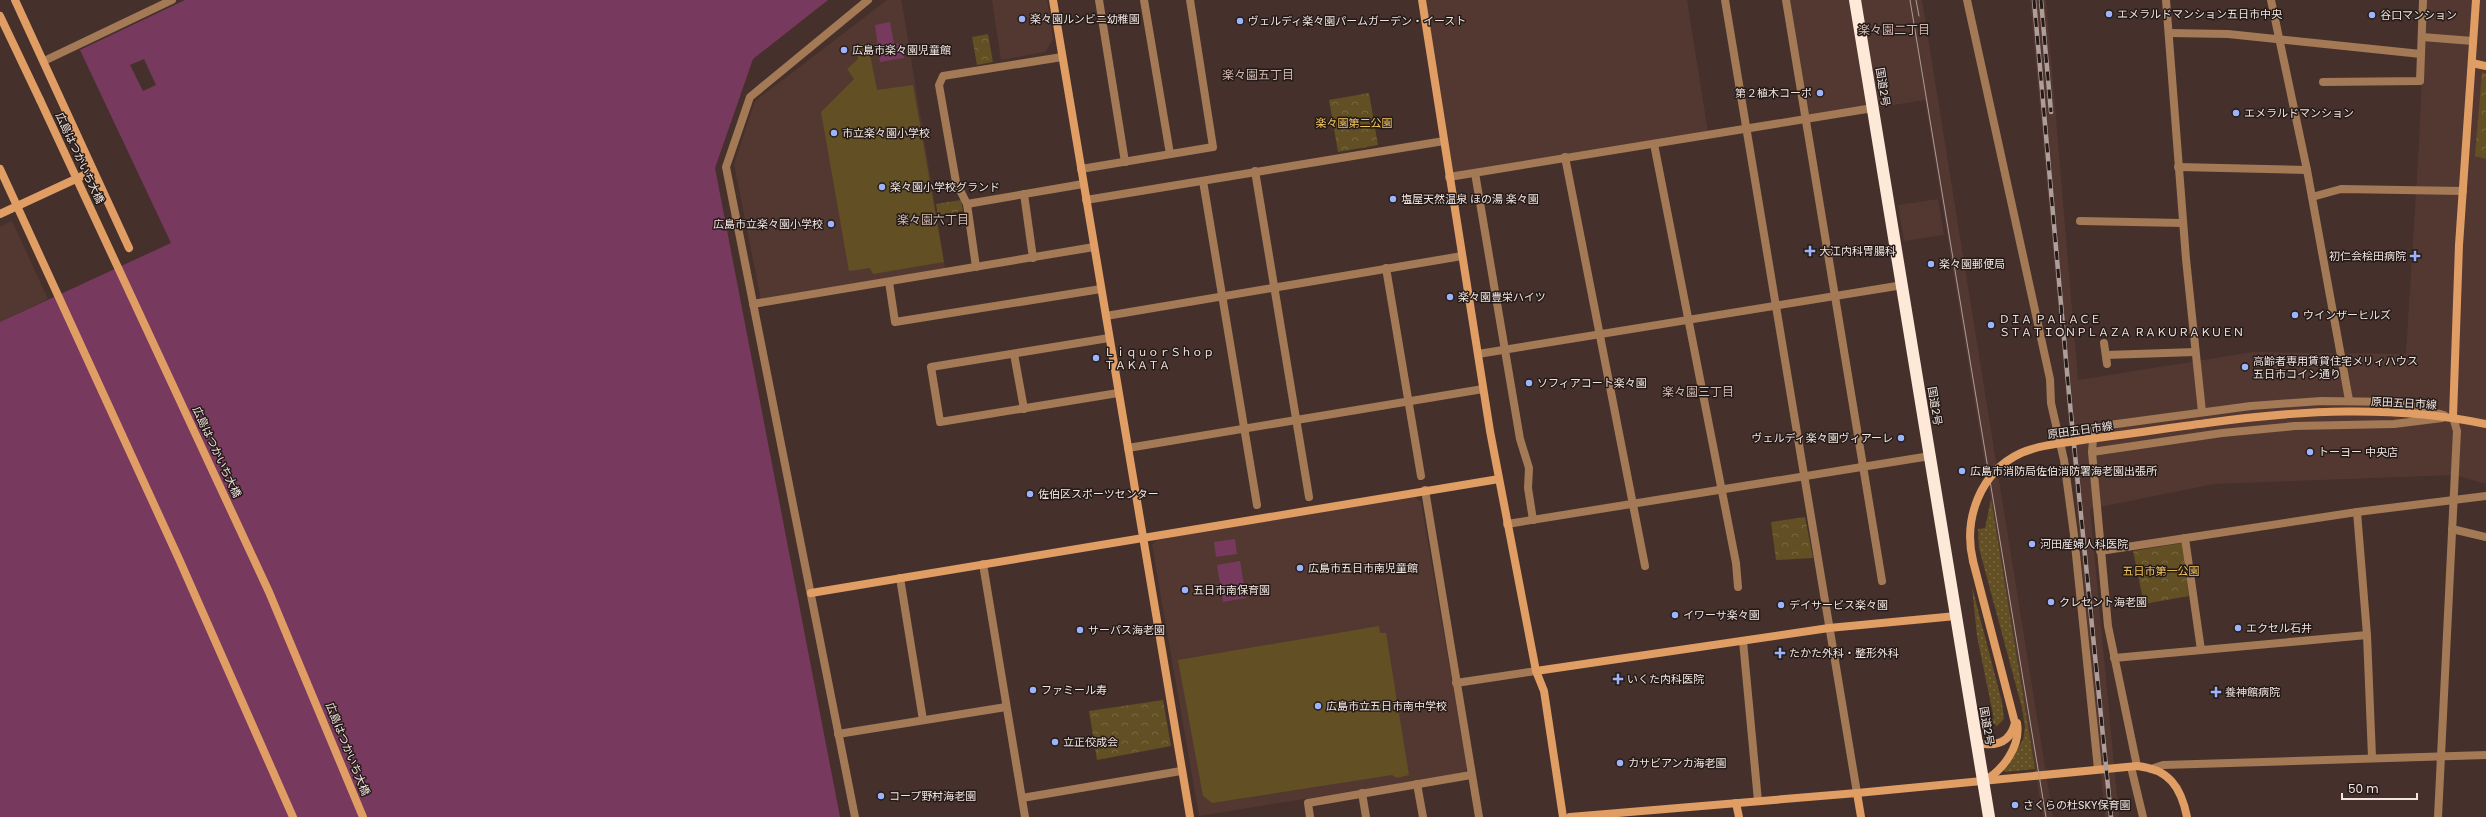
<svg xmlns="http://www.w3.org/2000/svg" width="2486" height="817" font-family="Poppins,'Noto Sans JP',sans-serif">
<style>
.built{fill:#533831}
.grass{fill:url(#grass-dots)}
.park{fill:url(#park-crowns)}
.garden{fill:#624f23}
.water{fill:#78395e}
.pier{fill:#45302b}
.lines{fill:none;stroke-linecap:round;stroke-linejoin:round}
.street{stroke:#a37956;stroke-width:8}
.secondary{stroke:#e09d64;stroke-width:8}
.highway{stroke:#fee9d8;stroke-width:12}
.tram{stroke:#ae9d99;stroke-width:1}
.rail-casing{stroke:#ae9d99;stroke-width:4.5}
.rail{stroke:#241b18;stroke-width:3;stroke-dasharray:9;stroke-linecap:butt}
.secondary-bridge{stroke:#e09d64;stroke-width:8}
.poi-dot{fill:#9db4fd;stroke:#241b18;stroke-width:1.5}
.labels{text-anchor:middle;stroke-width:3;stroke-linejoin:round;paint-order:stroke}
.poi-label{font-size:11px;fill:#f2e4e0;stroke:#241b18;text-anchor:start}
.street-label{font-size:11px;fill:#f2e4e0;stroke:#241b18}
.park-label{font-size:11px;fill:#f5c762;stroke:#241b18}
.neighbourhood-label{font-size:12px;fill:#d3b8b1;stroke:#241b18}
</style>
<defs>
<pattern id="grass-dots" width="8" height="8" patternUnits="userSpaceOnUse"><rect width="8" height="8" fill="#624f23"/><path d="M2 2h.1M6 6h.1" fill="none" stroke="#796843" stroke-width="1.8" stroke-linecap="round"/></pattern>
<pattern id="park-crowns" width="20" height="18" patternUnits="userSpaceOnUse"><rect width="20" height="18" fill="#624f23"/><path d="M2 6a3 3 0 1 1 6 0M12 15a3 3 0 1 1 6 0" fill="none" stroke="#796843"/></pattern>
</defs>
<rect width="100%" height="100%" fill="#45302b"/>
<!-- built -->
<g class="built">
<polygon points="887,0 901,0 902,3 945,268 761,300 734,164 755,101"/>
<polygon points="992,0 1047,0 1053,39 1045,52 1001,60"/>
<polygon points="1422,0 1687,0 1708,132 1450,178"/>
<polygon points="1787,0 1922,0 2053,817 2043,817 1925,100 1807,119"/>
<polygon points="2030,0 2046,0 2078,380 2253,352 2406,354 2419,144 2425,0 2486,0 2486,484 2456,475 2214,484 2090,509 2119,817 2105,817"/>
<polygon points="1938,199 1944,235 1904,241 1898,205"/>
<polygon points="12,221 48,299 0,322 0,227"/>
<polygon points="1415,497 1421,502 1467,768 1464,773 1199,816 1152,545 1156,540"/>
</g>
<!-- grass -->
<g class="grass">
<polygon points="1991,499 2035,769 2005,772 2003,770 2023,740 2025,727 2022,708 1979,548 1978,529 1985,528"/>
<polygon points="1972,587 2002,702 2004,719 1997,726 1988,720 1994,719 1977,636"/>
</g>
<!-- park -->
<g class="park">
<polygon points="988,34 993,62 977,65 972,37"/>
<polygon points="2482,72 2486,74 2486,159 2475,156"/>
<polygon points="1369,93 1378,145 1338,152 1329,100"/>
<polygon points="961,200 963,211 938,215 936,204"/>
<polygon points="1805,517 1813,558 1776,560 1771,522"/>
<polygon points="2182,543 2189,596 2144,604 2133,551"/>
<polygon points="1163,700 1171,746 1097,760 1089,711"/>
</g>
<!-- garden -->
<g class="garden">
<polygon points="858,44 868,44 877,90 913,85 944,262 873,274 870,268 849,271 821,112 854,79 847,69 858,59"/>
<polygon points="1379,626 1380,633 1386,633 1409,775 1397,778 1392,775 1212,803 1203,796 1178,660"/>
</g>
<!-- water -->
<g class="water">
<polygon points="185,0 828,0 753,59 715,168 840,817 0,817 0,322 171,243 80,50"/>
<polygon points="890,22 894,44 902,43 904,58 880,62 875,25"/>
<polygon points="1235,539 1237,554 1216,557 1214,542"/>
<polygon points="1240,561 1246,598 1223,602 1217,565"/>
</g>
<!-- pier -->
<polygon class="pier" points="144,59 156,85 143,91 130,65"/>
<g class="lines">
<!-- street -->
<g class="street">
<polyline points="1099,0 1125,162"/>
<polyline points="1144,0 1170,154"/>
<polyline points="1725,0 1857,793"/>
<polyline points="1786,0 1882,581"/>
<polyline points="1967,0 2050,379 2051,403 2064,460 2074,535 2098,769"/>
<polyline points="2166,0 2186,259 2202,412"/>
<polyline points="2271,0 2307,170 2349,400"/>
<polyline points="2169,33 2228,34 2421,54"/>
<polyline points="2422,37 2473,41"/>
<polyline points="44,61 172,0"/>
<polyline points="2323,82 2420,81 2423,0"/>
<polyline points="1654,144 1736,563 1738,587"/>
<polyline points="1565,157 1645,566"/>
<polyline points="2178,167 2307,170"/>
<polyline points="1081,169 1213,147 1190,0"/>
<polyline points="1255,171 1309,497"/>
<polyline points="1475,173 1520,439 1529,468 1528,488 1533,520"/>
<polyline points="1449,177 1873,108"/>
<polyline points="1203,181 1257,505"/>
<polyline points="1024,194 1033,258"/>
<polyline points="2312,197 2341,189 2463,191"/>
<polyline points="1086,200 1444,141"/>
<polyline points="967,204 1083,184"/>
<polyline points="2080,221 2183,223"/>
<polyline points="976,267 967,204 956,182 939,85 943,76 1062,57"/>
<polyline points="1386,268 1421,476"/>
<polyline points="889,282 895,322 1101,289"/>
<polyline points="753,304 1094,247"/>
<polyline points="1106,316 1462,256"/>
<polyline points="1109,338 931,367 940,422 1118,393"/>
<polyline points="2104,343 2107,364"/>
<polyline points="1014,354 1024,409"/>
<polyline points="1478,354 1903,285"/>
<polyline points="2106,355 2195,352"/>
<polyline points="1128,448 1483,389"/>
<polyline points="2092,452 2222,433 2295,426 2394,424 2442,418"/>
<polyline points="1425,490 1479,817"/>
<polyline points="2357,512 2367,635 2372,757"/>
<polyline points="1507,524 1930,456"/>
<polyline points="2452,529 2486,537"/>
<polyline points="2185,538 2201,650"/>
<polyline points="2100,551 2357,512 2486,496"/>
<polyline points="983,564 1025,817"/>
<polyline points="900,578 923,720"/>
<polyline points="1743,641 1758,801"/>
<polyline points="2114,658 2367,635"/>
<polyline points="1456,683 1536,671"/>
<polyline points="838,734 1006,707"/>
<polyline points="2137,766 2108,626 2092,452 2094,427 2251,406 2321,401 2397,402 2444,415"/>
<polyline points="2131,767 2143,817"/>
<polyline points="2151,769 2163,765 2486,755"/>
<polyline points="1417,784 1423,817"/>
<polyline points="1362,793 1366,817"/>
<polyline points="1022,798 1181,771"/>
<polyline points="855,817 726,167 750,97 868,0"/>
<polyline points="1310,817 1308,803 1471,775"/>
<polyline points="2438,817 2457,431 2453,417"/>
</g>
<!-- secondary -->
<g class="secondary">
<polyline points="15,0 129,248"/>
<polyline points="1053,0 1190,817"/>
<polyline points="1422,0 1490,431 1536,671 1544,691 1563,817"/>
<polyline points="0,16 40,100"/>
<polyline points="2472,63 2486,66"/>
<polyline points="0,214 93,171"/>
<polyline points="2453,417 2459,245 2476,0"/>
<path d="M 2207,423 C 2300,410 2394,405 2486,424"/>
<path d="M 1973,561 L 2015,723 C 2010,743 1996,747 1977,743"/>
<polyline points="811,593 1499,479"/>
<polyline points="1536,671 1829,628 1956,616"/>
<path d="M 1984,781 C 2003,770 2021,746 2017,723"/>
<polyline points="1857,793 1861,817"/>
<polyline points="1736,803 1739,817"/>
<path d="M 1570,817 L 1857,793 L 2137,766 C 2169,769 2181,787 2187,817"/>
</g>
<!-- highway -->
<polyline class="highway" points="1855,0 1989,817"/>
<!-- tram -->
<g class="tram">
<polyline points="1910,0 2046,817"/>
<polyline points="1916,0 1919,16"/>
</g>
<!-- rail casing -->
<g class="rail-casing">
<g id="rail">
<polyline points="2034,0 2069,394 2111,817"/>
<polyline points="2041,0 2051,112"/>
</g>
</g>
<!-- rail -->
<use href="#rail" class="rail"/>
<!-- secondary-bridge -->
<g class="secondary-bridge">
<polyline points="40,100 269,592 363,817"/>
<polyline points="0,169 179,559 293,817"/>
<path d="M 1973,561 C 1963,519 1980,472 2021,453 C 2042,444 2067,443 2089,439 C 2129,434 2168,428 2207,423"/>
</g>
</g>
<!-- markers -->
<g class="poi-dot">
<circle cx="2109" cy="14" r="4"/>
<circle cx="2372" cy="15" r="4"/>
<circle cx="1022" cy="19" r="4"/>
<circle cx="1240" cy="21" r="4"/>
<circle cx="844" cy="50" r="4"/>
<circle cx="1820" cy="93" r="4"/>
<circle cx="2236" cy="113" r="4"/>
<circle cx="834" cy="133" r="4"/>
<circle cx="882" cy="187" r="4"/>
<circle cx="1393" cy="199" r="4"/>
<circle cx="831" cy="224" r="4"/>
<path d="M1808 245h4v4h4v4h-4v4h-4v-4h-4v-4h4z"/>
<path d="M2413 250h4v4h4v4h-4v4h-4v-4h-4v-4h4z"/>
<circle cx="1931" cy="264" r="4"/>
<circle cx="1450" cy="297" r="4"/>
<circle cx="2295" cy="315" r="4"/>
<circle cx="1991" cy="325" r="4"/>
<circle cx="1096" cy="358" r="4"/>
<circle cx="2245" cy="367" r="4"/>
<circle cx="1529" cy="383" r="4"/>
<circle cx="1901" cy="438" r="4"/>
<circle cx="2310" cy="452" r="4"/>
<circle cx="1962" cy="471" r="4"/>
<circle cx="1030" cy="494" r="4"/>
<circle cx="2032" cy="544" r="4"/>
<circle cx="1300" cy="568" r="4"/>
<circle cx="1185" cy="590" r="4"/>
<circle cx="2051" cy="602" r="4"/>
<circle cx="1781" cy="605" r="4"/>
<circle cx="1675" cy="615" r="4"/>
<circle cx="2238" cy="628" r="4"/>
<circle cx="1080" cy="630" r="4"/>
<path d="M1778 647h4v4h4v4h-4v4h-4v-4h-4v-4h4z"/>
<path d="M1616 673h4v4h4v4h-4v4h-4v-4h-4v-4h4z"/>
<circle cx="1033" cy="690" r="4"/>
<path d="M2214 686h4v4h4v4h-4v4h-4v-4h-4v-4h4z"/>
<circle cx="1318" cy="706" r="4"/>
<circle cx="1055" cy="742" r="4"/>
<circle cx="1620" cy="763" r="4"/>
<circle cx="881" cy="796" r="4"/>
<circle cx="2015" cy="805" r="4"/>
</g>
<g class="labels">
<!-- poi labels -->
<g class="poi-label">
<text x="2117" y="18">エメラルドマンション五日市中央</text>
<text x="2380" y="19">谷口マンション</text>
<text x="1030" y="23">楽々園ルンビニ幼稚園</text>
<text x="1248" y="25">ヴェルディ楽々園パームガーデン・イースト</text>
<text x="852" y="54">広島市楽々園児童館</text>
<text x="1812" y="97" text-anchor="end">第２植木コーポ</text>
<text x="2244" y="117">エメラルドマンション</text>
<text x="842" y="137">市立楽々園小学校</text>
<text x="890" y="191">楽々園小学校グランド</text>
<text x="1401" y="203">塩屋天然温泉 ほの湯 楽々園</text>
<text x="823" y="228" text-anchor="end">広島市立楽々園小学校</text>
<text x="1819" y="255">大江内科胃腸科</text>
<text x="2406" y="260" text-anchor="end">初仁会桧田病院</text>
<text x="1939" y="268">楽々園郵便局</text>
<text x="1458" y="301">楽々園豊栄ハイツ</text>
<text x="2303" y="319">ウインザーヒルズ</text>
<text x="1999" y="323">ＤＩＡ ＰＡＬＡＣＥ<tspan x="1999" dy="13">ＳＴＡＴＩＯＮＰＬＡＺＡ ＲＡＫＵＲＡＫＵＥＮ</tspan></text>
<text x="1104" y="356">ＬｉｑｕｏｒＳｈｏｐ<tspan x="1104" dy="13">ＴＡＫＡＴＡ</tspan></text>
<text x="2253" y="365">高齢者専用賃貸住宅メリィハウス<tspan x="2253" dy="13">五日市コイン通り</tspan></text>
<text x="1537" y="387">ソフィアコート楽々園</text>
<text x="1893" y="442" text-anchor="end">ヴェルディ楽々園ヴィアーレ</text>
<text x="2318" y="456">トーヨー 中央店</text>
<text x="1970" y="475">広島市消防局佐伯消防署海老園出張所</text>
<text x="1038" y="498">佐伯区スポーツセンター</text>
<text x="2040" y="548">河田産婦人科医院</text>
<text x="1308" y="572">広島市五日市南児童館</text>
<text x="1193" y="594">五日市南保育園</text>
<text x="2059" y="606">クレセント海老園</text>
<text x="1789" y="609">デイサービス楽々園</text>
<text x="1683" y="619">イワーサ楽々園</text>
<text x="2246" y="632">エクセル石井</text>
<text x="1088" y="634">サーパス海老園</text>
<text x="1789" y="657">たかた外科・整形外科</text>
<text x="1627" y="683">いくた内科医院</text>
<text x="1041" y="694">ファミール寿</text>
<text x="2225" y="696">養神館病院</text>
<text x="1326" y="710">広島市立五日市南中学校</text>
<text x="1063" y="746">立正佼成会</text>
<text x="1628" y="767">カサビアンカ海老園</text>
<text x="889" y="800">コープ野村海老園</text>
<text x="2023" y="809">さくらの杜SKY保育園</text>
</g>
<!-- street labels -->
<g class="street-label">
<text transform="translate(1883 87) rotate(81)" y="4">国道2号</text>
<text transform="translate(80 158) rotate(65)" y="4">広島はつかいち大橋</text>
<text transform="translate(2404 403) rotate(3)" y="4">原田五日市線</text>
<text transform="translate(1935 406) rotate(81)" y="4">国道2号</text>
<text transform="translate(2080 430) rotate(-8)" y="4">原田五日市線</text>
<text transform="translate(217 452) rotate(65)" y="4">広島はつかいち大橋</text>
<text transform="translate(1987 726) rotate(80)" y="4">国道2号</text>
<text transform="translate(348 749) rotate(68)" y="4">広島はつかいち大橋</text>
</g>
<!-- park labels -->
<g class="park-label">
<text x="1354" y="127">楽々園第二公園</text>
<text x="2161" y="575">五日市第一公園</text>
</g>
<!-- neighbourhood labels -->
<g class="neighbourhood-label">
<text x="1894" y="34">楽々園二丁目</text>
<text x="1258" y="79">楽々園五丁目</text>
<text x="933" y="224">楽々園六丁目</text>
<text x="1698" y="396">楽々園三丁目</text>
</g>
</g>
<!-- scale -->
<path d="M2342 793v6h75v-6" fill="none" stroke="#f2e4e0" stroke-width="2"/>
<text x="2348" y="793" font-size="12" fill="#f2e4e0" stroke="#241b18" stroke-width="3" paint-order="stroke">50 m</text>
</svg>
